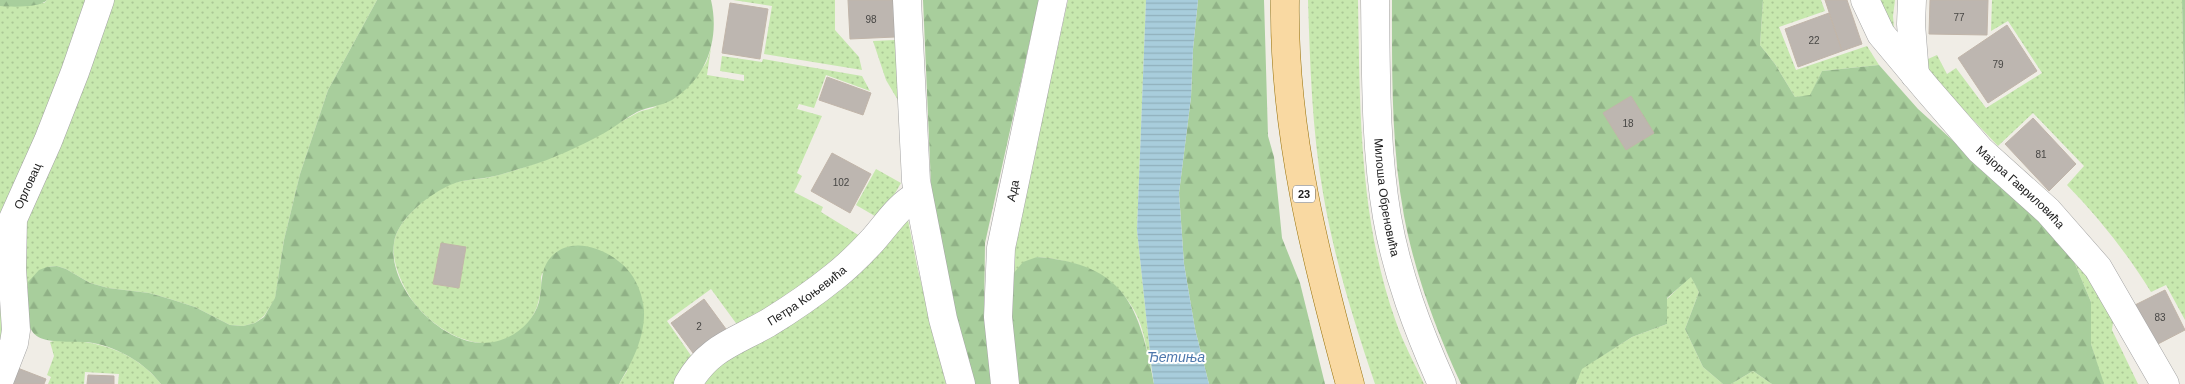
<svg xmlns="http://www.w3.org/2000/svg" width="2185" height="384" font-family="Helvetica,sans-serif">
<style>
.grass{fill:url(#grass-dots)}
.forest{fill:url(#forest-firs)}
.water{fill:url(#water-rules)}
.building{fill:#bdb6b0;stroke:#c1b5a9}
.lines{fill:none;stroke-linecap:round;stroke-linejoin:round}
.minor-casing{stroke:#a4a4a4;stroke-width:29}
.major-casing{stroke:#966f05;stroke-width:29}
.minor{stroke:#fff;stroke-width:28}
.major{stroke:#f9d9a2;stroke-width:28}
.labels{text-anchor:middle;stroke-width:4;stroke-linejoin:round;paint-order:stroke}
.number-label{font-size:10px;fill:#474644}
.shield{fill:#fff;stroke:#636363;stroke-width:1}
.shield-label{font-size:11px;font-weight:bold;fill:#202020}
.street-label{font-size:12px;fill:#202020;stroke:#fff}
.water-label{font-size:14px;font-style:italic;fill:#4e78ad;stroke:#fff}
</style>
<defs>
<pattern id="grass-dots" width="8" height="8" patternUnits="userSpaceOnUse" patternTransform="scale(1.25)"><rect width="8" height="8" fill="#c7e8ae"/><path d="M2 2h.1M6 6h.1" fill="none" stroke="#abc795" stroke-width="1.8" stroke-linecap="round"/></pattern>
<pattern id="forest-firs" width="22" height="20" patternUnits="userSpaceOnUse" patternTransform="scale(1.25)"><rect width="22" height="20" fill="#a8ce9c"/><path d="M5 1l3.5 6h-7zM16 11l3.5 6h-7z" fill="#90b186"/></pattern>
<pattern id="water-rules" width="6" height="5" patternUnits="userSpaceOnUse" patternTransform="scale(1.25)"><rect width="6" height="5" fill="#a8cddc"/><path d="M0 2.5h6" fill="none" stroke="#90b0bc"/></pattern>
</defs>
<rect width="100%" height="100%" fill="#f0ede6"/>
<!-- grass -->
<g class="grass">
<polygon points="47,0 90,0 11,202 6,306 0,362 0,6 44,3"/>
<polygon points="109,0 377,0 328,90 300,174 284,240 275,299 264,316 255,323 243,326 230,325 195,307 170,299 149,293 108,288 90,283 66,269 57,266 47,267 29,282 29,323 31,330 25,320 26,204"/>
<polygon points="733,0 835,0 835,30 859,57 862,70 764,54 772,6"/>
<path d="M 1068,0 L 1146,0 L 1137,230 L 1152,371 C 1147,354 1145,334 1138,318 C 1120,277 1080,260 1037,257 L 1013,274 L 1016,238 Z"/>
<path d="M 1308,0 L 1358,0 C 1360,108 1359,219 1396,322 C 1403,343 1415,364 1424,384 L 1375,384 C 1354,322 1334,258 1323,193 C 1312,130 1310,64 1308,0 Z"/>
<polygon points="1763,0 1821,0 1825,11 1779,27 1796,70 1867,46 1879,65 1822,71 1810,96 1795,97 1775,64 1760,45"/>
<polygon points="1877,0 1895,0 1893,16 1894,28 1890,31"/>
<path d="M 1992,0 L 2182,0 L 2185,133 L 2185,320 L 2166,285 L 2151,292 C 2127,253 2099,218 2067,185 L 2084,166 L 2033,113 L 1998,146 L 1919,63 L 1937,55 L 1947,74 L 1956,68 L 1986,108 L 2042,73 L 2008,21 L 1991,31 Z"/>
<polygon points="895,40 899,102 886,80 873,41"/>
<path d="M 711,48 L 707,75 L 744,81 L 744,75 L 720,71 L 722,56 L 762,62 L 763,59 L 862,76 L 870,91 L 826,75 L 814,108 L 799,104 L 797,109 L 822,116 L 797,173 L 802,176 L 794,192 L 823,207 L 821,212 L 860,236 L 860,241 L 741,330 L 711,289 L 667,321 L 692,357 L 683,384 L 619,384 L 627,371 L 635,281 C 630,274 625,267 618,261 C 608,254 580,243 568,247 C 561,249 543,269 541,277 C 541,280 542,285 541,288 C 540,298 537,309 532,317 C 501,367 438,337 412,300 C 402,285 391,261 394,243 C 397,219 430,193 450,184 C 464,179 477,180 491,177 C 503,174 516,170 528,166 C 568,154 600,133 637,113 C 642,110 649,110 655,107 C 661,104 698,72 704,66 C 708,61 709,54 711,48 Z"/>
<polygon points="876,169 901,183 880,219 856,205"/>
<polygon points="906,216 908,220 917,266 946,384 696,384"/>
<polygon points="2073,259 2090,277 2114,314 2112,330 2138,384 2103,384 2091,344 2091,302"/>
<polygon points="1691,276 1699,292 1685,329 1703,367 1723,384 1576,384 1581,369 1632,337 1667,324 1667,299"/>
<path d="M 58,340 C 98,340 136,352 161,384 L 118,384 L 119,374 L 85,372 L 84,384 L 48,384 L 51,377 L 47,375 L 54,356 L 50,342 Z"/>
<polygon points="1753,371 1772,384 1731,384"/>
</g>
<!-- forest -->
<g class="forest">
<path d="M 0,0 L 47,0 C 40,8 11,7 0,6 Z"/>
<path d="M 377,0 L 711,0 C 720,39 707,78 672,100 C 661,106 648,107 637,112 C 626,118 616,126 606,132 C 581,146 553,159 526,167 C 514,170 502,175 490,177 C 475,180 460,179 446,187 C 426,197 397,220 394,243 C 387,287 440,343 483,343 C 508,343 532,326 539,302 C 543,285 539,268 553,255 C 574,235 610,250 627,269 C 637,280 643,296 644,311 C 645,337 632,363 619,384 L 161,384 C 145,363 119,348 93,343 C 76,339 42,347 32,331 C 24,319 29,296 28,282 L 39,270 L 47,267 L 57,266 L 66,269 L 90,283 L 108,288 L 149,293 L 170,299 L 195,307 L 230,325 L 243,326 L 255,323 L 264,317 L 275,298 L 284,240 L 300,174 L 328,90 Z"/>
<polygon points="923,0 1039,0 985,243 984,316 991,384 972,384 942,263 931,185"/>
<polygon points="1198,0 1264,0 1268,136 1274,157 1282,238 1300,283 1325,384 1209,384 1195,329 1184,264 1179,193 1191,97 1193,49"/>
<path d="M 1392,0 L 1763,0 L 1760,45 L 1775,64 L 1795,97 L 1810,95 L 1822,71 L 1879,65 L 1918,109 L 2033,213 L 2073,259 L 2091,302 L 2091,344 L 2104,384 L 1772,384 L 1753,371 L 1731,384 L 1723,384 L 1703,367 L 1685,329 L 1699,292 L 1691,277 L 1667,298 L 1667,324 L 1632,337 L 1582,369 L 1576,384 L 1461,384 C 1436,330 1415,274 1404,216 C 1391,144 1392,72 1392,0 Z"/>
<polygon points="2182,0 2185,0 2185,133"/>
<path d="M 1037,257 C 1126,264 1139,307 1154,384 L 1018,384 L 1011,328 L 1013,274 L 1023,262 Z"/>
</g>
<!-- water -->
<polygon class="water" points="1146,0 1198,0 1193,49 1191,97 1179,193 1184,264 1195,329 1209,384 1154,384 1152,371 1137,230"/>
<!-- building -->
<g class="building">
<polygon points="848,0 893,0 895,37 850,39"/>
<polygon points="1825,0 1847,0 1862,44 1842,51"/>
<polygon points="1930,0 1988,0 1987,35 1929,34"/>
<polygon points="730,3 768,9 760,59 722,53"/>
<polygon points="1829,13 1842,51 1798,67 1785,29"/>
<polygon points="2007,25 2037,71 1988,103 1958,58"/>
<polygon points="827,77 871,93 863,115 819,100"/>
<polygon points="1631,96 1654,133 1626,150 1603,113"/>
<polygon points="2033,118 2076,164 2049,191 2005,144"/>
<polygon points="832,153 871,174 850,213 811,191"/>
<polygon points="441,243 466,247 459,288 433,284"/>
<polygon points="2165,290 2185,330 2156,345 2135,305"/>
<polygon points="704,299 726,329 693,353 671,323"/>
<polygon points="15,367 46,379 44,384 9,384"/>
<polygon points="88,375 114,376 114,384 87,384"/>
</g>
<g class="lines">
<!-- minor casing -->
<g class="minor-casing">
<g id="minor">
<polyline points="907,0 916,181 943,319 961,384"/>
<path id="s1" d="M 1375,0 C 1376,72 1375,146 1387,217 C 1397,275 1418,330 1442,384"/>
<path id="s2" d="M 1865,0 L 1881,34 L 1927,89 L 1980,150 L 2048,211 L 2098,268 L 2165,384"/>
<polyline points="1912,0 1911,24 1915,75"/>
<path id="s3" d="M 0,379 L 14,343 L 16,330 L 12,269 L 13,219 L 48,141 L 75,72 L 100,0"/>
<path id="s4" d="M 688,384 C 708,348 735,342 768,323 C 791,309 813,294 834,277 C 848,266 861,253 873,240 C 888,223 898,206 918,195"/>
<path id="s5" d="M 1005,384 L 998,317 L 1001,248 L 1053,0"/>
</g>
</g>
<!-- major casing -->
<g class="major-casing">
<path id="major" d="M 1285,0 C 1283,131 1316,259 1350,384"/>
</g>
<!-- minor -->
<use href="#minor" class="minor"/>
<!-- major -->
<use href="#major" class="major"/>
</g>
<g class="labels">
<!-- number labels -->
<g class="number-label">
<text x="1959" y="21">77</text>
<text x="871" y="23">98</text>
<text x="1814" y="44">22</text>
<text x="1998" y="68">79</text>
<text x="1628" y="127">18</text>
<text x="2041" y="158">81</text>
<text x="841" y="186">102</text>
<text x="2160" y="321">83</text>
<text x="699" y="330">2</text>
</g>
<!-- shield labels -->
<rect class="shield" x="1293" y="185.5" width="22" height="17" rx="4"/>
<g class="shield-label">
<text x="1304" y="198">23</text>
</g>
<!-- street labels -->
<g class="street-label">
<text dy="4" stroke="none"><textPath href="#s3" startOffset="199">Орловац</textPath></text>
<text dy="4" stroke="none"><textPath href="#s2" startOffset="245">Мајора Гавриловића</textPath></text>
<text dy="4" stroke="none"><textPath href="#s5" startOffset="195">Ада</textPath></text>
<text dy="4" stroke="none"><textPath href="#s1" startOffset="198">Милоша Обреновића</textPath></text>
<text dy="4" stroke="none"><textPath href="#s4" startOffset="150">Петра Коњевића</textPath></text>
</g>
<!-- water labels -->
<g class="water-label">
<text x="1176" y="362">Ђетиња</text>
</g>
</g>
</svg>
